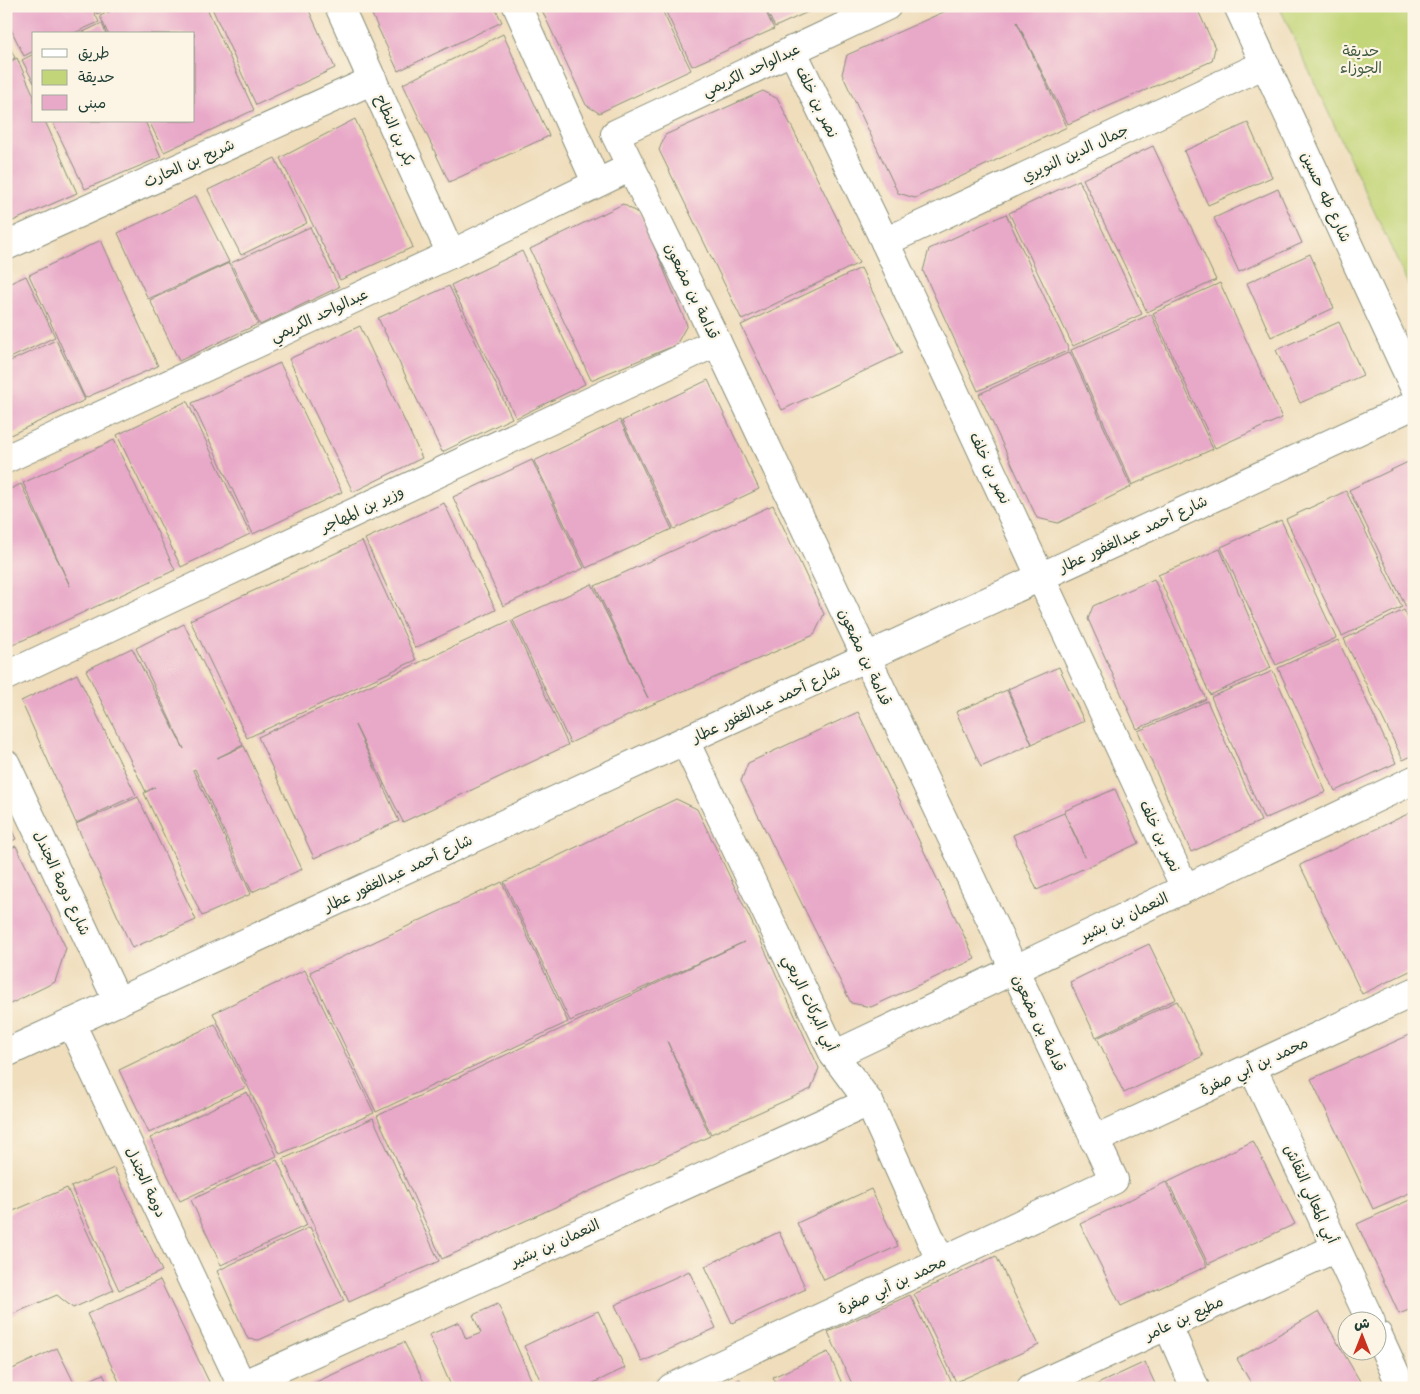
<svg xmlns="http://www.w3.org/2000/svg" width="1420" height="1394" font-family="'Shantell Sans','Playpen Sans Arabic',sans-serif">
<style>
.green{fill:#c2d578;stroke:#708956}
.building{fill:#e8a8c8}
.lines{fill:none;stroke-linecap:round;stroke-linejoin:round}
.street-casing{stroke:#878d78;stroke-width:30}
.street{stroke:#fff;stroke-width:28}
.labels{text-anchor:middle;stroke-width:4.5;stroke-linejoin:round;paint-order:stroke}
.park-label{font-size:15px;fill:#405b42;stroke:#fcf5e5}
.street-label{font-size:15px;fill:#1f3d34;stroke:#fcf5e5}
</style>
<rect width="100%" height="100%" fill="#fcf5e5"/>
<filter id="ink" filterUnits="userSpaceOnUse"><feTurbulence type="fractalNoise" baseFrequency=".02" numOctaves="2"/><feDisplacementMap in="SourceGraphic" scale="10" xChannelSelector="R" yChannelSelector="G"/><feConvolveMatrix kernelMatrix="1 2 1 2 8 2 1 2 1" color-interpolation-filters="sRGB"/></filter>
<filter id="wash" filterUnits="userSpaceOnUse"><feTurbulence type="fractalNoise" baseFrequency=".0096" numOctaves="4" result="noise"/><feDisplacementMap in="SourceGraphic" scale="20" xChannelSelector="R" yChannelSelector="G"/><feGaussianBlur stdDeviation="1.12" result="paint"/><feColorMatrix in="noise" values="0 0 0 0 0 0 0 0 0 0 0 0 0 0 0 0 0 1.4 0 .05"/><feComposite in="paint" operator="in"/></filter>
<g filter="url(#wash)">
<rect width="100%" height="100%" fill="#efddbb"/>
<!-- green -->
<polygon class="green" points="1279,6 1414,6 1414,297"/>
<g id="blocks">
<!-- building -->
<g class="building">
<polygon points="6,6 91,6 99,22 72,34 34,34 34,51 24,56 6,19"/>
<polygon points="93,6 115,6 97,14"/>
<polygon points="122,6 206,6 254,110 164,152 149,121 194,121 194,34 108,34 100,16"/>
<polygon points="211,6 307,6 335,68 256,105"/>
<polygon points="368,6 494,6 502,22 398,71"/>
<polygon points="540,6 660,6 691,70 599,113 586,105"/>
<polygon points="663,6 763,6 774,29 692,66"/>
<polygon points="764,6 821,6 775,27"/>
<polygon points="957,6 1196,6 1215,48 1212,61 1068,124 1017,22 1067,127 915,198 898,193 842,74 847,55"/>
<polygon points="102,23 106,34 79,34"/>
<polygon points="503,34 549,136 449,182 403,84"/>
<polygon points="6,39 15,58 6,62"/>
<polygon points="34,54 34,83 22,60"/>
<polygon points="17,58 34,96 34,121 45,121 77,193 6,224 6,64"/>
<polygon points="763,91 778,99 859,263 742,320 659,150 665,135"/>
<polygon points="355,119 413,247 340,280 280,158"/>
<polygon points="52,121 145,121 161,157 85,189"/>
<polygon points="1248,123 1272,177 1208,205 1184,151"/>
<polygon points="1153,146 1216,280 1147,312 1083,179"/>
<polygon points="275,158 307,223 241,255 208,190"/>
<polygon points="1079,180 1142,314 1073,346 1009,213"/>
<polygon points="1278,189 1302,243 1239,272 1214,218"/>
<polygon points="196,196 229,262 148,299 118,233"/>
<polygon points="623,204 641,215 687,325 676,345 591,380 530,249"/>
<polygon points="1006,214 1069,350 978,391 923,271 929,249"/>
<polygon points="310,227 339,287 260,325 231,263"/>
<polygon points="101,240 158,366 85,398 29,275"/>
<polygon points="522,251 585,384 516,418 451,285"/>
<polygon points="1310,254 1334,308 1271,337 1247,283"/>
<polygon points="229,263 258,324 179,361 150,300"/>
<polygon points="861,268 902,353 782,410 741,325"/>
<polygon points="26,276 55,337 6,360 6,285"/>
<polygon points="1220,283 1282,418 1215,448 1153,313"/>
<polygon points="449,286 512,418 442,452 378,318"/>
<polygon points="1151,314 1213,449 1132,485 1071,350"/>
<polygon points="1339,322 1363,375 1300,403 1276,350"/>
<polygon points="360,326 422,458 353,492 289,359"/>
<polygon points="56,340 85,400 6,437 6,363"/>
<polygon points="1070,352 1131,487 1058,523 1037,518 979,394"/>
<polygon points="280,363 342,492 253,534 192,403"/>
<polygon points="708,380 759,489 674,529 622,421"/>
<polygon points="187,401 250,534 181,567 117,435"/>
<polygon points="620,420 672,529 586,568 534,461"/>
<polygon points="114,440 175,570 6,648 6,491 21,484 70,586 23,483"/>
<polygon points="532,460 584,568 503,606 453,497"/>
<polygon points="1408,462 1414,474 1414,603 1406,607 1349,490"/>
<polygon points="1346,491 1402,607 1342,636 1286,519"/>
<polygon points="444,503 496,610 415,648 365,539"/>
<polygon points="773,505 824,614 814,635 651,705 570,743 513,620 592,584 648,698 595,586"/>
<polygon points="1281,520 1336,638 1276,665 1221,547"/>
<polygon points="362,541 416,660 247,738 190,620"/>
<polygon points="1220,549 1271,668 1210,695 1158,575"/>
<polygon points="1154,579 1206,699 1137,729 1088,619 1093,606"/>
<polygon points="1414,606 1414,623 1407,609"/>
<polygon points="1404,610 1414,630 1414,755 1403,760 1344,639"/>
<polygon points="511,620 568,745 403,822 355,725 399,821 314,858 258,737"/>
<polygon points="184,624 243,745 217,758 244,746 302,869 252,892 195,769 193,770 251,894 202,916 144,793 155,787 146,792 86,670 132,648 184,749 136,648"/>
<polygon points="1338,640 1396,763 1335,791 1278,668"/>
<polygon points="1059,667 1084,721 1032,744 1008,689"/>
<polygon points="1273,671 1326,792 1264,819 1211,697"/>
<polygon points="77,674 136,795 76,823 21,701"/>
<polygon points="1007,690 1032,744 981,767 956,712"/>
<polygon points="1207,701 1261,821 1191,852 1138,731"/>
<polygon points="858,712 975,959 871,1007 851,1003 741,781 748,763"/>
<polygon points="1115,789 1139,843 1037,890 1013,835 1064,813 1085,857 1064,811"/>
<polygon points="138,797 196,920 132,948 76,824"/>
<polygon points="676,799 697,809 758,935 819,1068 811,1089 711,1134 667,1041 710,1136 442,1259 377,1116 744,942 570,1021 504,882"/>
<polygon points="1414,811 1414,969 1362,994 1300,865"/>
<polygon points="6,819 16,839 6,844"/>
<polygon points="16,846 66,948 55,982 6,1006 6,850"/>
<polygon points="502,882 568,1022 376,1112 310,972"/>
<polygon points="1149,944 1176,999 1096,1037 1070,982"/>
<polygon points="305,970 374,1113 280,1154 213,1013"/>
<polygon points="1177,1001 1203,1056 1124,1093 1097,1038"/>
<polygon points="215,1024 246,1087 149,1133 119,1070"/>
<polygon points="1414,1033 1414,1191 1373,1209 1311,1079"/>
<polygon points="247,1092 277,1156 180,1201 150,1138"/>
<polygon points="373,1118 439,1261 349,1302 283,1159"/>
<polygon points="1253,1141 1295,1224 1208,1264 1168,1182"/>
<polygon points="277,1160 307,1225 221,1265 191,1200"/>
<polygon points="114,1168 162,1271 119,1290 71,1187"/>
<polygon points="1166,1182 1207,1266 1121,1306 1080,1224"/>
<polygon points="67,1188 114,1290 73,1308 57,1295 6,1317 6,1214"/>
<polygon points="871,1189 898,1246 824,1280 797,1223"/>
<polygon points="1414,1198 1414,1308 1399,1314 1357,1224"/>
<polygon points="310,1227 344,1301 259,1340 248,1339 217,1271"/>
<polygon points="779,1232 806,1289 732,1323 705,1266"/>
<polygon points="996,1256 1039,1345 956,1382 914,1294"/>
<polygon points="689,1271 716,1328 642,1362 615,1305"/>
<polygon points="160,1280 212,1388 122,1388 87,1314"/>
<polygon points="910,1295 952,1383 943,1388 854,1388 828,1332"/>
<polygon points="498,1304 535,1388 452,1388 429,1335 459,1322 466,1339 481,1333 473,1315"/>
<polygon points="598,1311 625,1368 583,1388 544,1388 524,1346"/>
<polygon points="1319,1311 1364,1388 1254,1388 1237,1359"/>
<polygon points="404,1342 427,1388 303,1388"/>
<polygon points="57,1348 76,1387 103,1374 110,1388 6,1388 6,1372"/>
<polygon points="828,1352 844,1388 778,1388 773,1377"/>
<polygon points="1145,1362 1157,1388 1089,1388"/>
<polygon points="740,1379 744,1388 720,1388"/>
</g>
</g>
</g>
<g filter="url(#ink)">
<use href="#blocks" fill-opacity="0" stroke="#878d78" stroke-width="1"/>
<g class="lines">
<!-- street casing -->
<g class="street-casing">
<g id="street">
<polyline points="339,6 451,254"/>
<polyline points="517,6 596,182"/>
<polyline points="1238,6 1414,387"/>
<polyline points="792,50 885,242 1185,888"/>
<polyline points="885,242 1265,64"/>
<polyline points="6,246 373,80"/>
<polyline points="6,459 451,254 631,167"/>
<polyline points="6,676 717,342"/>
<polyline points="685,741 834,1055 869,1102 941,1262"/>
<polyline points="6,764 118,1002"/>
<polyline points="71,1023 243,1388"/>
<polyline points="6,1053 1414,405"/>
<polyline points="834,1055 1414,780"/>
<polyline points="1252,1067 1371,1322"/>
<polyline points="1094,1140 1414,992"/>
<polyline points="1168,1326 1195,1388"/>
<polyline points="1378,1335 1402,1388"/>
<polyline points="242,1385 869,1102"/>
<polyline points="671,1388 1114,1180 717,342 615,134 887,6"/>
<polyline points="1031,1388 1336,1248"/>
</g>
</g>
<!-- street -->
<use href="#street" class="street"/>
</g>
</g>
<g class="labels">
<!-- park labels -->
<g class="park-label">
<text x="1361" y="56">حديقة<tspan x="1361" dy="17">الجوزاء</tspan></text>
</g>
<!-- street labels -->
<g class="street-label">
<text transform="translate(751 70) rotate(-25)" y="5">عبدالواحد الكريمي</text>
<text transform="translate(817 102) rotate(64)" y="5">نصر بن خلف</text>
<text transform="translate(395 130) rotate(66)" y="5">بكر بن النطاح</text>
<text transform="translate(1075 153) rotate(-25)" y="5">جمال الدين النويري</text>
<text transform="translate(189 163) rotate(-24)" y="5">شريح بن الحارث</text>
<text transform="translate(1326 197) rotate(65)" y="5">شارع طه حسين</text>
<text transform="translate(692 291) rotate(64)" y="5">قدامة بن مضعون</text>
<text transform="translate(319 315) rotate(-25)" y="5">عبدالواحد الكريمي</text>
<text transform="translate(990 468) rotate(65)" y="5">نصر بن خلف</text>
<text transform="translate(362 509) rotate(-25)" y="5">وزير بن المهاجر</text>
<text transform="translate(1133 534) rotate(-25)" y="5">شارع أحمد عبدالغفور عطار</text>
<text transform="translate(865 657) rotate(65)" y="5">قدامة بن مضعون</text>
<text transform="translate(766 704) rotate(-25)" y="5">شارع أحمد عبدالغفور عطار</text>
<text transform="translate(1160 836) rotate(65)" y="5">نصر بن خلف</text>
<text transform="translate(398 873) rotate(-25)" y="5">شارع أحمد عبدالغفور عطار</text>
<text transform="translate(62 883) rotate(65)" y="5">شارع دومة الجندل</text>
<text transform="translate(1124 917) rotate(-25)" y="5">النعمان بن بشير</text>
<text transform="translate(810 1003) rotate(64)" y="5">أبي البركات الربعي</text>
<text transform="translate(1039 1023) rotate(65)" y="5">قدامة بن مضعون</text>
<text transform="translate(1254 1066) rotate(-25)" y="5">محمد بن أبي صفرة</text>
<text transform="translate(146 1182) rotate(65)" y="5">دومة الجندل</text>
<text transform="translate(1311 1194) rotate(65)" y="5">أبي المعالي النقاش</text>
<text transform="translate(555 1243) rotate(-24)" y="5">النعمان بن بشير</text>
<text transform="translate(892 1285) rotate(-25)" y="5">محمد بن أبي صفرة</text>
<text transform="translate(1184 1318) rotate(-25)" y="5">مطيع بن عامر</text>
</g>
</g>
<!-- margin -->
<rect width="1420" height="1394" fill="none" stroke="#fcf5e5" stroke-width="25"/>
<!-- legend -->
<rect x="32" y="32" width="162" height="90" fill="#fcf5e5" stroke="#a4ab9e"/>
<rect x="42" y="49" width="25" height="8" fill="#ffffff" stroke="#a4ab9e"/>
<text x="78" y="58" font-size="15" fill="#1f3d34">طريق</text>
<rect x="42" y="70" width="25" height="15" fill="#c2d578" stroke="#a4ab9e"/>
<text x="78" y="82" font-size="15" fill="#1f3d34">حديقة</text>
<rect x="42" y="95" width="25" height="15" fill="#e8a8c8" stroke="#a4ab9e"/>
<text x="78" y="108" font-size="15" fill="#1f3d34">مبنى</text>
<!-- north arrow -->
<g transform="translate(1362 1336)"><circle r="24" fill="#fcf5e5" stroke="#a4ab9e"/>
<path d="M0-4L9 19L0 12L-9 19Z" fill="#c8321e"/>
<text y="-8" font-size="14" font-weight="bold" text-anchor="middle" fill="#1f3d34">ش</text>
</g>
</svg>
